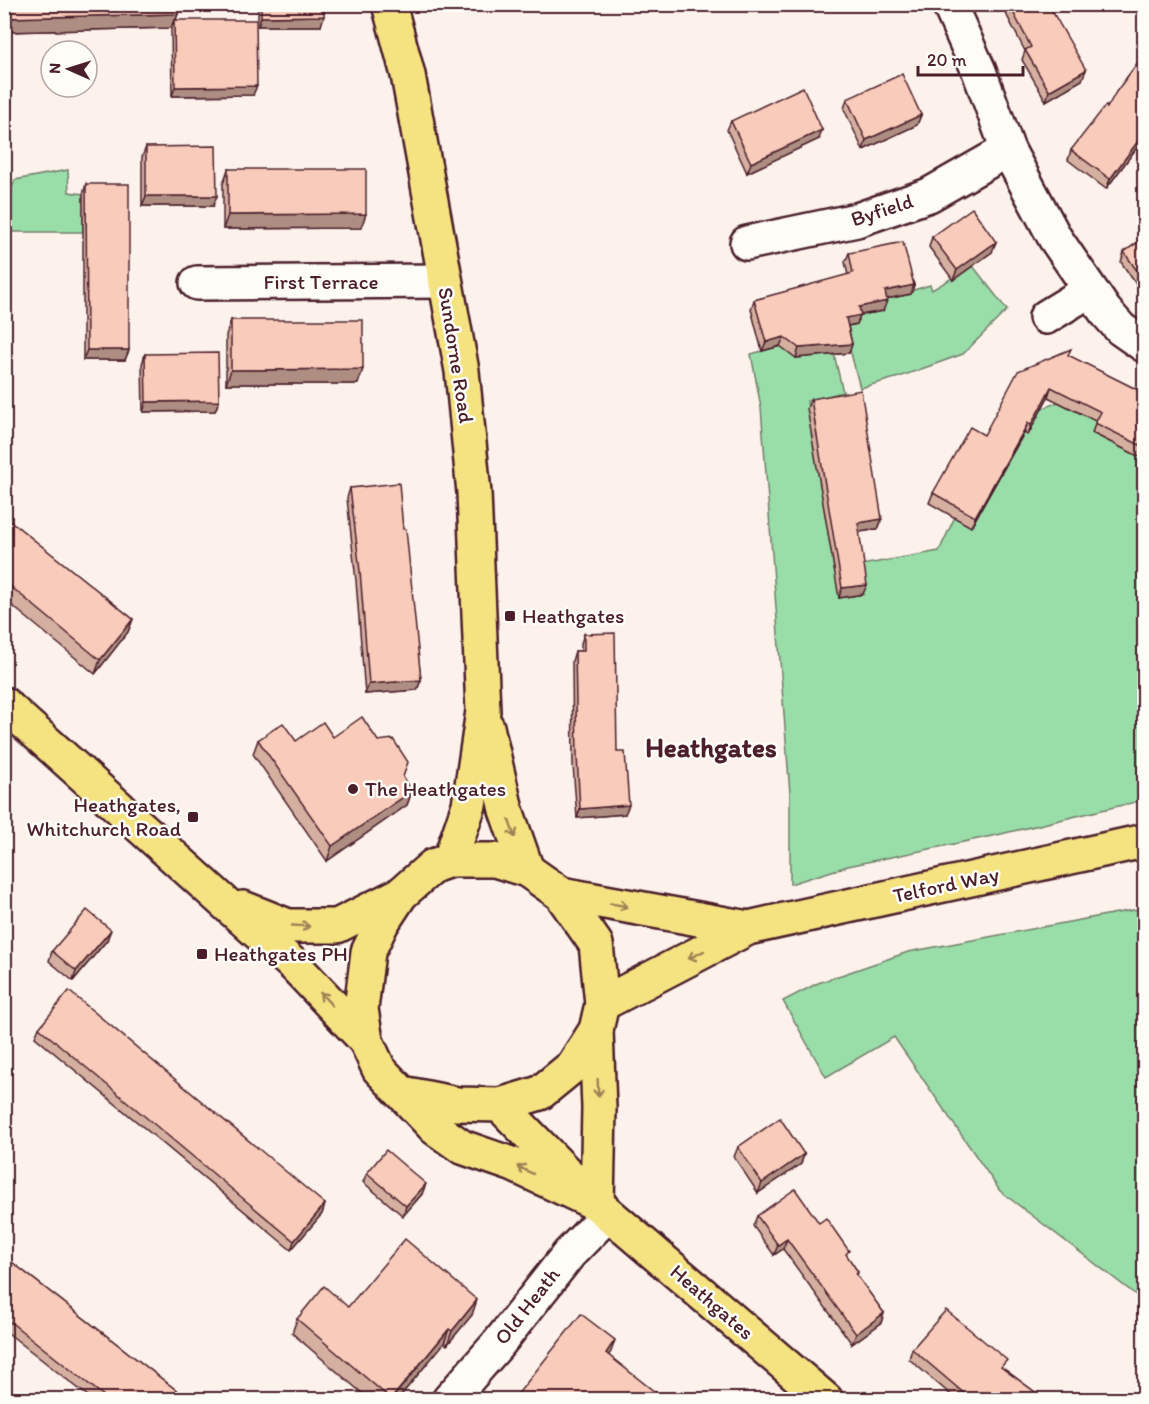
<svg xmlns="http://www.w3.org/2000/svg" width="1149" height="1404" font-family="Itim,sans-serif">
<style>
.green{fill:#99dda9;stroke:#727e6a;stroke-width:1.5}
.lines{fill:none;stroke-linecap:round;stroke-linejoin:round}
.minor-casing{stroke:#4a1f2b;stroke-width:38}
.major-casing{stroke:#4a1f2b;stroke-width:38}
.minor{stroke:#fdfcf7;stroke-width:33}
.major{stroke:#f5e382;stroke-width:33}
.wall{fill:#d5afa0;stroke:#4a1f2b;stroke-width:1.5}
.shaded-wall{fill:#ae8e82;stroke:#4a1f2b;stroke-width:1.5}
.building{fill:#f8cbba;stroke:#4a1f2b;stroke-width:1.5}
.oneway{stroke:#a08156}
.poi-dot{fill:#4a1f2b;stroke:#fdfcf7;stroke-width:2}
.labels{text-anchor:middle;stroke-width:5;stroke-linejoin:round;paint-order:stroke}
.street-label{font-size:21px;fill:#4a1f2b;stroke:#fdfcf7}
.poi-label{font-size:21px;fill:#4a1f2b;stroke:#fdfcf7;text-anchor:start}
.district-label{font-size:27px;font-weight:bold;fill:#4a1f2b;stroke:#fdfcf7}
</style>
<rect width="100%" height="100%" fill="#fcf2eb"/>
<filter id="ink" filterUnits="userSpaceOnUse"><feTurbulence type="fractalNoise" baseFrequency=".0167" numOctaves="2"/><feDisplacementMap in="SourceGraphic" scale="12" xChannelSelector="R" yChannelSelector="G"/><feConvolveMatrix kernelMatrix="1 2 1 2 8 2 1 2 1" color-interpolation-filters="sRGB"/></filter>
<g filter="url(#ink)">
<!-- green -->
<g class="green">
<polygon points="68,170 69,192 83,194 83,232 5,232 4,207 15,180"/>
<polygon points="973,266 1007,310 963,354 899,377 860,388 844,326 855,316 883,311 881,300 930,285 932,290 952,278 953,280"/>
<polygon points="787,344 790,353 796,358 833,350 843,392 807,401 834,570 939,551 955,517 1018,430 1028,435 1041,409 1058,402 1097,422 1092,433 1136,455 1144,438 1144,800 997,835 848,866 790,884 790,794 761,407 751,354"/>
<polygon points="1144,908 1144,1301 1000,1191 894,1037 826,1077 783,1001 818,983 908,952"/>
</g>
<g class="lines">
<!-- minor casing -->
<g class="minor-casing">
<g id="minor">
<polyline points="949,4 979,71 1008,150 1055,238 1105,311 1121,329 1144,345"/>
<polyline points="747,243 857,220 929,195 1008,150"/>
<polyline points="197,283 445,281"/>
<polyline points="1046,317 1090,290"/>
<polyline points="449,1400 499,1343 569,1254 608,1214"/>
</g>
</g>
<!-- major casing -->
<g class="major-casing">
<g id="major">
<polyline points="389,4 408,75 462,371 474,493 483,711 469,805 450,860"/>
<polyline points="4,704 296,967 366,1041"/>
<polyline points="487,727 506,810 527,870"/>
<polyline points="561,894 748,928"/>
<polyline points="243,908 288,926 337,926 399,895"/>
<polyline points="602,1004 748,928 1144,841"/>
<polyline points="596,1030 599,1108 597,1204"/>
<polyline points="402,1093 457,1104 500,1105 540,1093 573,1066 596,1030 602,1004 596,944 561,894 527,870 495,860 450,860 433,866 401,894 382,923 368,952 361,1009 366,1041 379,1069 435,1128 462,1147 514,1165 597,1204"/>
<polyline points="500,1105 597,1204 826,1400"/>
</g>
</g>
<!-- minor -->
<use href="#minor" class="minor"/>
<!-- major -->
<use href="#major" class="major"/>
</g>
<!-- wall -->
<g class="wall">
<polygon points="4,4 178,14 176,20 253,95 172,96 171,28 4,32"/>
<polygon points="258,4 324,4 321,26 258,26"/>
<polygon points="1001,4 1054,4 1051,11 1082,80 1046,101 1022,60 1025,51"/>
<polygon points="1144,54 1144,138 1106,189 1068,160 1071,150 1107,108"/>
<polygon points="847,99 921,115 917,125 863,150 844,109"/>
<polygon points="731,121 819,139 747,173 727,130"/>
<polygon points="146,147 213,206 142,206 142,157"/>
<polygon points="228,169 361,228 223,229 223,184"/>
<polygon points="86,184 129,350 125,360 83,360 83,194"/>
<polygon points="932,237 992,252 953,280 929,247"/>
<polygon points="1144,238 1144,296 1121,262 1124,252"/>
<polygon points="849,253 914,285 911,294 886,299 883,311 860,315 857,324 848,326 852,344 849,353 796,358 780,346 762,351 751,309 754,300 848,275 845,262"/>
<polygon points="231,320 358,384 226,384 226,335"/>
<polygon points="145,354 219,401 215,411 143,412 142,364"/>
<polygon points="1069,356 1144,393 1144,459 1092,433 1096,421 1048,397 1028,435 1024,433 971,527 929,503 933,493 984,435"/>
<polygon points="811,399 882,519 878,529 859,532 863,594 839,598 807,408"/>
<polygon points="350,488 403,529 421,680 417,690 365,694 356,581 347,498"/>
<polygon points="4,516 133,619 128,632 95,674 4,599"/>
<polygon points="584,634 617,752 625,814 577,818 573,765 572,661 575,651 581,651 581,643"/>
<polygon points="333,737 403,777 412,791 407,805 327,861 253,754 258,740 296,741"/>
<polygon points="107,940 73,981 49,961 52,951"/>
<polygon points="39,1028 325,1204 322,1214 291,1250 35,1037"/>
<polygon points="738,1147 804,1154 801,1164 758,1193 734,1157"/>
<polygon points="367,1173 422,1194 403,1216 363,1182"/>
<polygon points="757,1216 819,1223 847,1257 858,1272 857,1276 884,1313 881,1323 852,1344 783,1249 774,1255 753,1226"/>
<polygon points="4,1256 189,1400 93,1400 4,1330"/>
<polygon points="348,1307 472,1315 447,1345 444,1343 397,1400 370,1400 292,1333 297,1319"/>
<polygon points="912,1349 1004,1369 1046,1400 957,1400 909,1359"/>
</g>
<!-- shaded-wall -->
<g class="shaded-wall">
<polygon points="1054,4 1052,11 1048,5"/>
<polygon points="178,14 174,24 174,20 171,28 4,32 4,18"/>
<polygon points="324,16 321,26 258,26 261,17"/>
<polygon points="1086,70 1082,80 1046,101 1049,91"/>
<polygon points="257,86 253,95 172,96 175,87"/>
<polygon points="921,115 917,125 863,150 866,140"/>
<polygon points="822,130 819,139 747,173 751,163"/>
<polygon points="1144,133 1144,138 1106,189 1110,179"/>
<polygon points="146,196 217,196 213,206 142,206"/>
<polygon points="366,214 361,228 223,229 228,215"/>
<polygon points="996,242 992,252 953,280 957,270"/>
<polygon points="914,285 911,294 881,300 885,291"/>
<polygon points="887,301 883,311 860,315 857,324 842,327 846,318 859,307"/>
<polygon points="784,337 780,346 762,351 766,342"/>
<polygon points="852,344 849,353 796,358 799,348"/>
<polygon points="87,350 129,350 125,360 83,360"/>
<polygon points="363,369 358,384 226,384 231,370"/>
<polygon points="1051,387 1048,397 1028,435 1031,425"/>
<polygon points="219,401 215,411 143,412 146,402"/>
<polygon points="1028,423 1024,433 971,527 975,517"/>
<polygon points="882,519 878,529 854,533 858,523"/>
<polygon points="867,585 863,594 839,598 842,588"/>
<polygon points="133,619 128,632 95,674 100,660"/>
<polygon points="421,680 417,690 365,694 369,684"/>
<polygon points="412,791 407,805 327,861 332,846"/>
<polygon points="629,805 625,814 577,818 580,809"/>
<polygon points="111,930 107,940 73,981 76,971"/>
<polygon points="804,1154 801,1164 758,1193 762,1183"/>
<polygon points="426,1184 422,1194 403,1216 406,1206"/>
<polygon points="325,1204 322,1214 291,1250 294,1241"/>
<polygon points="787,1239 783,1249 774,1255 778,1245"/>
<polygon points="477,1300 472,1315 447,1345 452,1331"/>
<polygon points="884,1313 881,1323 852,1344 856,1334"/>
<polygon points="449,1329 444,1343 397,1400 391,1400"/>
<polygon points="615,1340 611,1352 602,1364 606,1353"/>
</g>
<!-- building -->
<g class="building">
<polygon points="4,4 178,4 178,14 4,18"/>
<polygon points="261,4 324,4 324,16 261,17"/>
<polygon points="1009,4 1048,4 1086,70 1049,91 1025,50 1031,47"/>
<polygon points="174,20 256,20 257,86 175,87"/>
<polygon points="1144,54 1144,133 1110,179 1071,150 1106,105 1107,108 1116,92"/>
<polygon points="902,74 921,115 866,140 847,99"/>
<polygon points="803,87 822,130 751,163 731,121"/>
<polygon points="216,146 217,196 146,196 146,147"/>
<polygon points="228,169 366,169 366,214 228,215"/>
<polygon points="86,184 129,184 129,350 87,350"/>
<polygon points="972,208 996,242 957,270 932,237"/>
<polygon points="1144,238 1144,281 1124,252"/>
<polygon points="903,242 914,285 885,291 887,301 859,307 861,315 846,318 852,344 799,348 784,337 766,342 754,300 853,273 849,253"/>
<polygon points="231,320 363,320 363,369 231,370"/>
<polygon points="1071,349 1068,355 1144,393 1144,447 1095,423 1101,412 1051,387 1031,425 1028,423 975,517 933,493 970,427 984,435 1018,371"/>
<polygon points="218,353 219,401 146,402 145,354"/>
<polygon points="861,390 882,519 858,523 867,585 842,588 811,399"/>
<polygon points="399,483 403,529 406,529 421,680 369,684 360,571 350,488"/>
<polygon points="4,516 133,619 100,660 4,581"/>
<polygon points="615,633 617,752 625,752 629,805 580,809 577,756 575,651 584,651 584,634"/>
<polygon points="362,717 378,741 393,739 408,762 403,777 412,791 332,846 258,740 283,723 296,741 323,722 333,737"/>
<polygon points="87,910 111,930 76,971 52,951"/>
<polygon points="69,991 325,1204 294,1241 39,1028"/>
<polygon points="780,1118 804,1154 762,1183 738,1147"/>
<polygon points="386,1150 426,1184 406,1206 367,1173"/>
<polygon points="795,1189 819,1223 826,1218 849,1251 846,1254 858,1272 856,1274 884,1313 856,1334 787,1239 778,1245 757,1216"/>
<polygon points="405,1239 477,1300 452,1331 449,1329 391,1399 297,1319 324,1286 348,1307"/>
<polygon points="4,1256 189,1400 109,1400 4,1317"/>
<polygon points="946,1310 1007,1360 1001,1367 1046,1400 972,1400 912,1349"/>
<polygon points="581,1314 615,1340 606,1353 665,1400 513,1400"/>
</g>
<!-- one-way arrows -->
<defs><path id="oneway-shaft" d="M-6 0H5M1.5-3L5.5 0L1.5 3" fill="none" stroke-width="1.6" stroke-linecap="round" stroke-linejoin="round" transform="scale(1.5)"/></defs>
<g class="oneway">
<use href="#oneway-shaft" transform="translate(512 829) rotate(71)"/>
<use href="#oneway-shaft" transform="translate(619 905) rotate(10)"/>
<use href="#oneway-shaft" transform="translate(301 926) rotate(3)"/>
<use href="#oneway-shaft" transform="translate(696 955) rotate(153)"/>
<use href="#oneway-shaft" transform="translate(326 999) rotate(-133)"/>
<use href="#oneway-shaft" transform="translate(598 1088) rotate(88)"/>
<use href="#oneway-shaft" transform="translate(525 1170) rotate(-154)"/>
</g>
</g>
<!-- markers -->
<g class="poi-dot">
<rect x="504" y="610" width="12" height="12" rx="3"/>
<circle cx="353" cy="789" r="6"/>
<rect x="187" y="811" width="12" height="12" rx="3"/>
<rect x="196" y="948" width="12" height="12" rx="3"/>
</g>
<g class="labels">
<!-- street labels -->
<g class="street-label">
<text transform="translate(882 210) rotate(-18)" y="7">Byfield</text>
<text x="321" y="289">First Terrace</text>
<text transform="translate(456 355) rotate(81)" y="7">Sundorne Road</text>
<text transform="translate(946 885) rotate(-12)" y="7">Telford Way</text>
<text transform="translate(712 1302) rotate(41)" y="7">Heathgates</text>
<text transform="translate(527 1306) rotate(-52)" y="7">Old Heath</text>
</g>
<!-- poi labels -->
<g class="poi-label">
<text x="522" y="623">Heathgates</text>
<text x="365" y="796">The Heathgates</text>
<text x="181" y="812" text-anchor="end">Heathgates,<tspan x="181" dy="24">Whitchurch Road</tspan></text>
<text x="214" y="961">Heathgates PH</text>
</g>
<!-- district labels -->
<g class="district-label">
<text x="711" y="757">Heathgates</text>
</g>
</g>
<!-- margin -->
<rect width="1149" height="1404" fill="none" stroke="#fdfcf7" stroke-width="24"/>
<rect x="12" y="12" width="1125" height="1380" fill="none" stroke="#4a1f2b" stroke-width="2" filter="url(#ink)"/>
<!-- north arrow -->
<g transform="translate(69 69) rotate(273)"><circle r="28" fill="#fdfcf7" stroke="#b5a4a5" stroke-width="1.5"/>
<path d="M0-4.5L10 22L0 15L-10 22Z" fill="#4a1f2b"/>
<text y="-9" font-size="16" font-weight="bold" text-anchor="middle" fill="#4a1f2b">N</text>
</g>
<!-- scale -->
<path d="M918 66v9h105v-9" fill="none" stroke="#4a1f2b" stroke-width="3"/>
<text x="927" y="66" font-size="18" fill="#4a1f2b" stroke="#fdfcf7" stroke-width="4.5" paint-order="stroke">20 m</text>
</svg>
